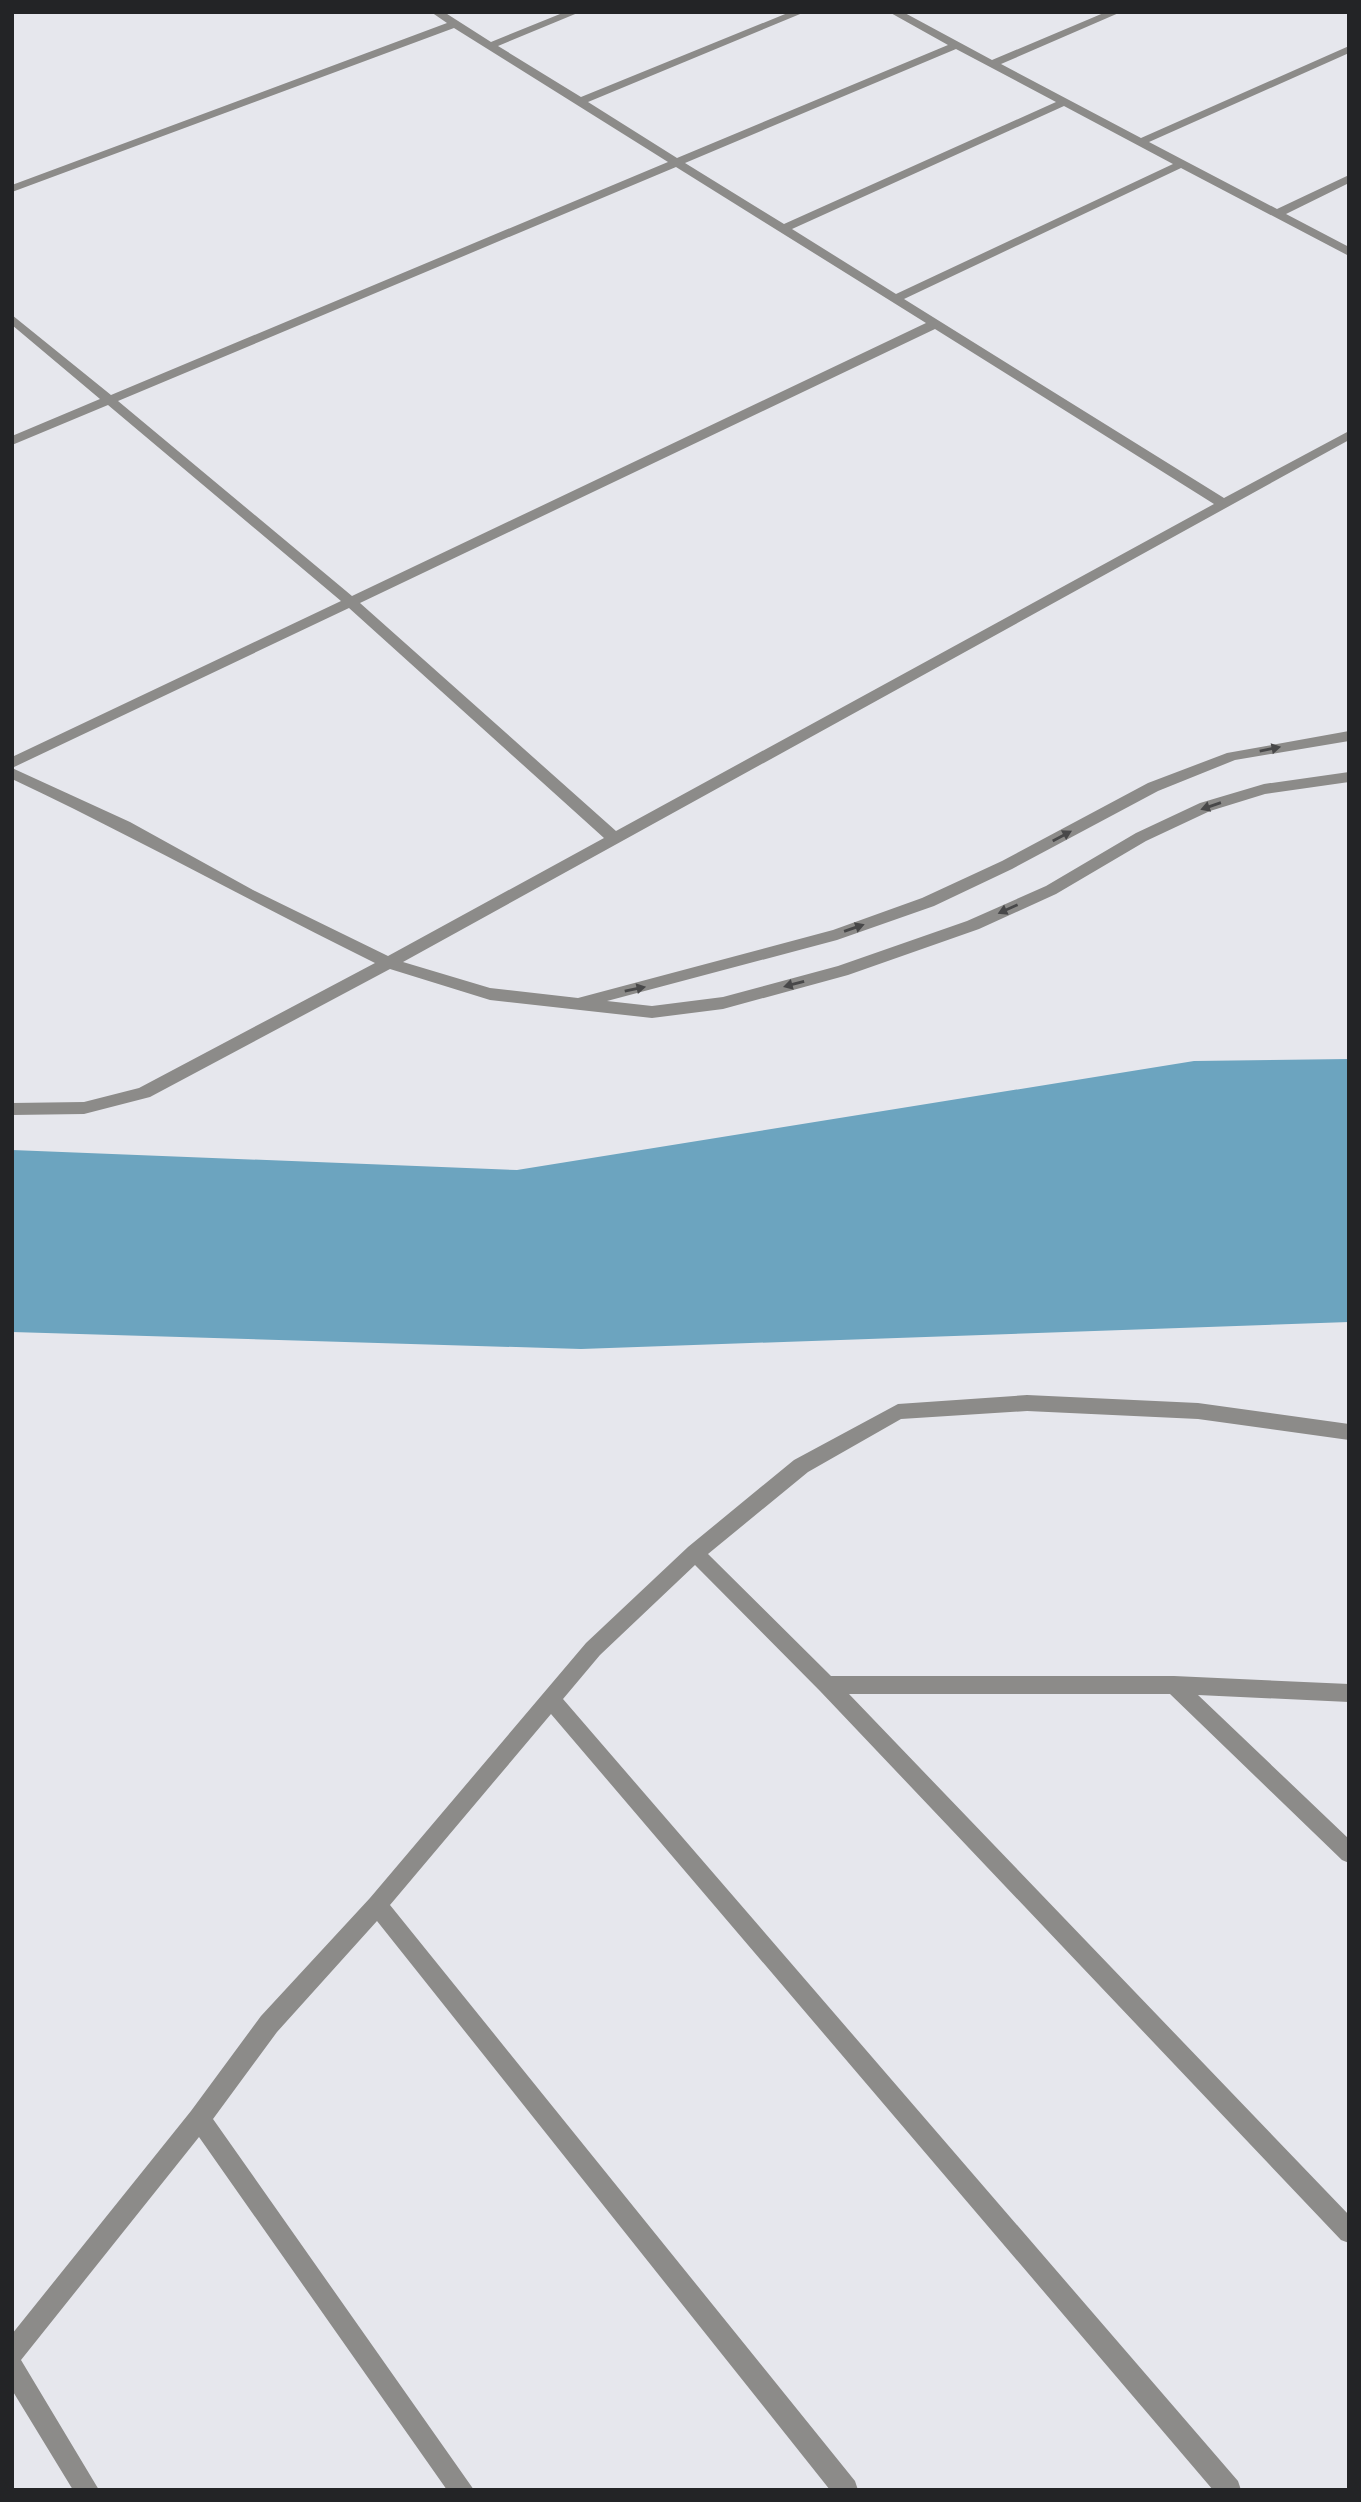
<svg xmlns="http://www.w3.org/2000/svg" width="1361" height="2502" font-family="'IBM Plex Sans',sans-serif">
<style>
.water{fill:#6ca4bf}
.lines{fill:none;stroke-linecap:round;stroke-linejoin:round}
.minor{fill:#8c8b89;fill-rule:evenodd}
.oneway{fill:#484849}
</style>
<rect width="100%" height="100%" fill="#e6e7ed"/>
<!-- water -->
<polygon class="water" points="1349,1059 1349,1322 581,1349 12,1332 12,1150 517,1170 1194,1061"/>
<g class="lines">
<!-- minor -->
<g class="minor">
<path d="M 431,12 L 444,12 L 491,42 L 565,12 L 580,12 L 498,46 L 581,97 L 790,12 L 805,12 L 588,102 L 677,158 L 948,45 L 889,12 L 903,12 L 992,60 L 1106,12 L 1121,12 L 1001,64 L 1141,138 L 1349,46 L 1349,53 L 1149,142 L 1277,209 L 1349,175 L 1349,183 L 1286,214 L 1349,247 L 1349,256 L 1181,168 L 904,299 L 1224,498 L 1349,431 L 1349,440 L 403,962 L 490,988 L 578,998 L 833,930 L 922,898 L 1002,861 L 1148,783 L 1227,753 L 1349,731 L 1349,741 L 1235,760 L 1158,791 L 1012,869 L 934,906 L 837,940 L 607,1001 L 652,1006 L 723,997 L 838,966 L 967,921 L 1046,886 L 1136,833 L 1200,803 L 1264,784 L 1349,772 L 1349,782 L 1265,794 L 1210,811 L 1146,841 L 1056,894 L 979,929 L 848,975 L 723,1009 L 652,1018 L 490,1000 L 390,969 L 150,1097 L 84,1114 L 12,1115 L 12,1103 L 84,1102 L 139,1088 L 375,963 C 253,903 135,837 12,779 L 12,768 L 130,822 L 253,890 L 388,956 L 604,838 L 349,608 L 12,768 L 12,757 L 341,601 L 108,405 L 12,445 L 12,436 L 100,399 L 12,325 L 12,315 L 111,395 L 668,162 L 454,28 L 12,192 L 12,185 L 447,23 ZM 956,49 L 1056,102 L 784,224 L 685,163 ZM 1064,106 L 1173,164 L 896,294 L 792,229 ZM 676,167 L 926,323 L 352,596 L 118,401 ZM 935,329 L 1214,504 L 616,831 L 360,603 Z"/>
<polygon points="1027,1395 1198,1403 1349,1424 1349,1440 1198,1419 1027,1411 901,1419 808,1472 708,1554 831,1676 1174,1676 1349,1684 1349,1702 1198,1695 1349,1839 1349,1863 1342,1860 1170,1694 849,1694 1349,2215 1349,2243 1341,2240 820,1691 695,1565 600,1655 563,1699 1238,2481 1241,2490 1213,2490 551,1714 390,1905 855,2481 858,2490 830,2490 377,1921 277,2032 213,2119 474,2490 447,2490 199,2137 21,2360 99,2490 73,2490 12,2390 12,2334 191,2111 261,2016 370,1898 586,1643 688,1547 794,1460 898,1404"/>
</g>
</g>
<!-- one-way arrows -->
<defs><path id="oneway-solid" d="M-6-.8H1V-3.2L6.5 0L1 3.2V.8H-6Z" transform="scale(1.75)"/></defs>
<g class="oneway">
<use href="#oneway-solid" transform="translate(1270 749) rotate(-11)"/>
<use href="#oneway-solid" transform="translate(1211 806) rotate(161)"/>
<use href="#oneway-solid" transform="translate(1062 836) rotate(-28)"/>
<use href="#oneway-solid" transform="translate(1008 909) rotate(156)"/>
<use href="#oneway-solid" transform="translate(854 928) rotate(-19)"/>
<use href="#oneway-solid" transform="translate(794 984) rotate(165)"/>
<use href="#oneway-solid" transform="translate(635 989) rotate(-12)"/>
</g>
<!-- border -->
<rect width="1361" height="2502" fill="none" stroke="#232426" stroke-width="28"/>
</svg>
